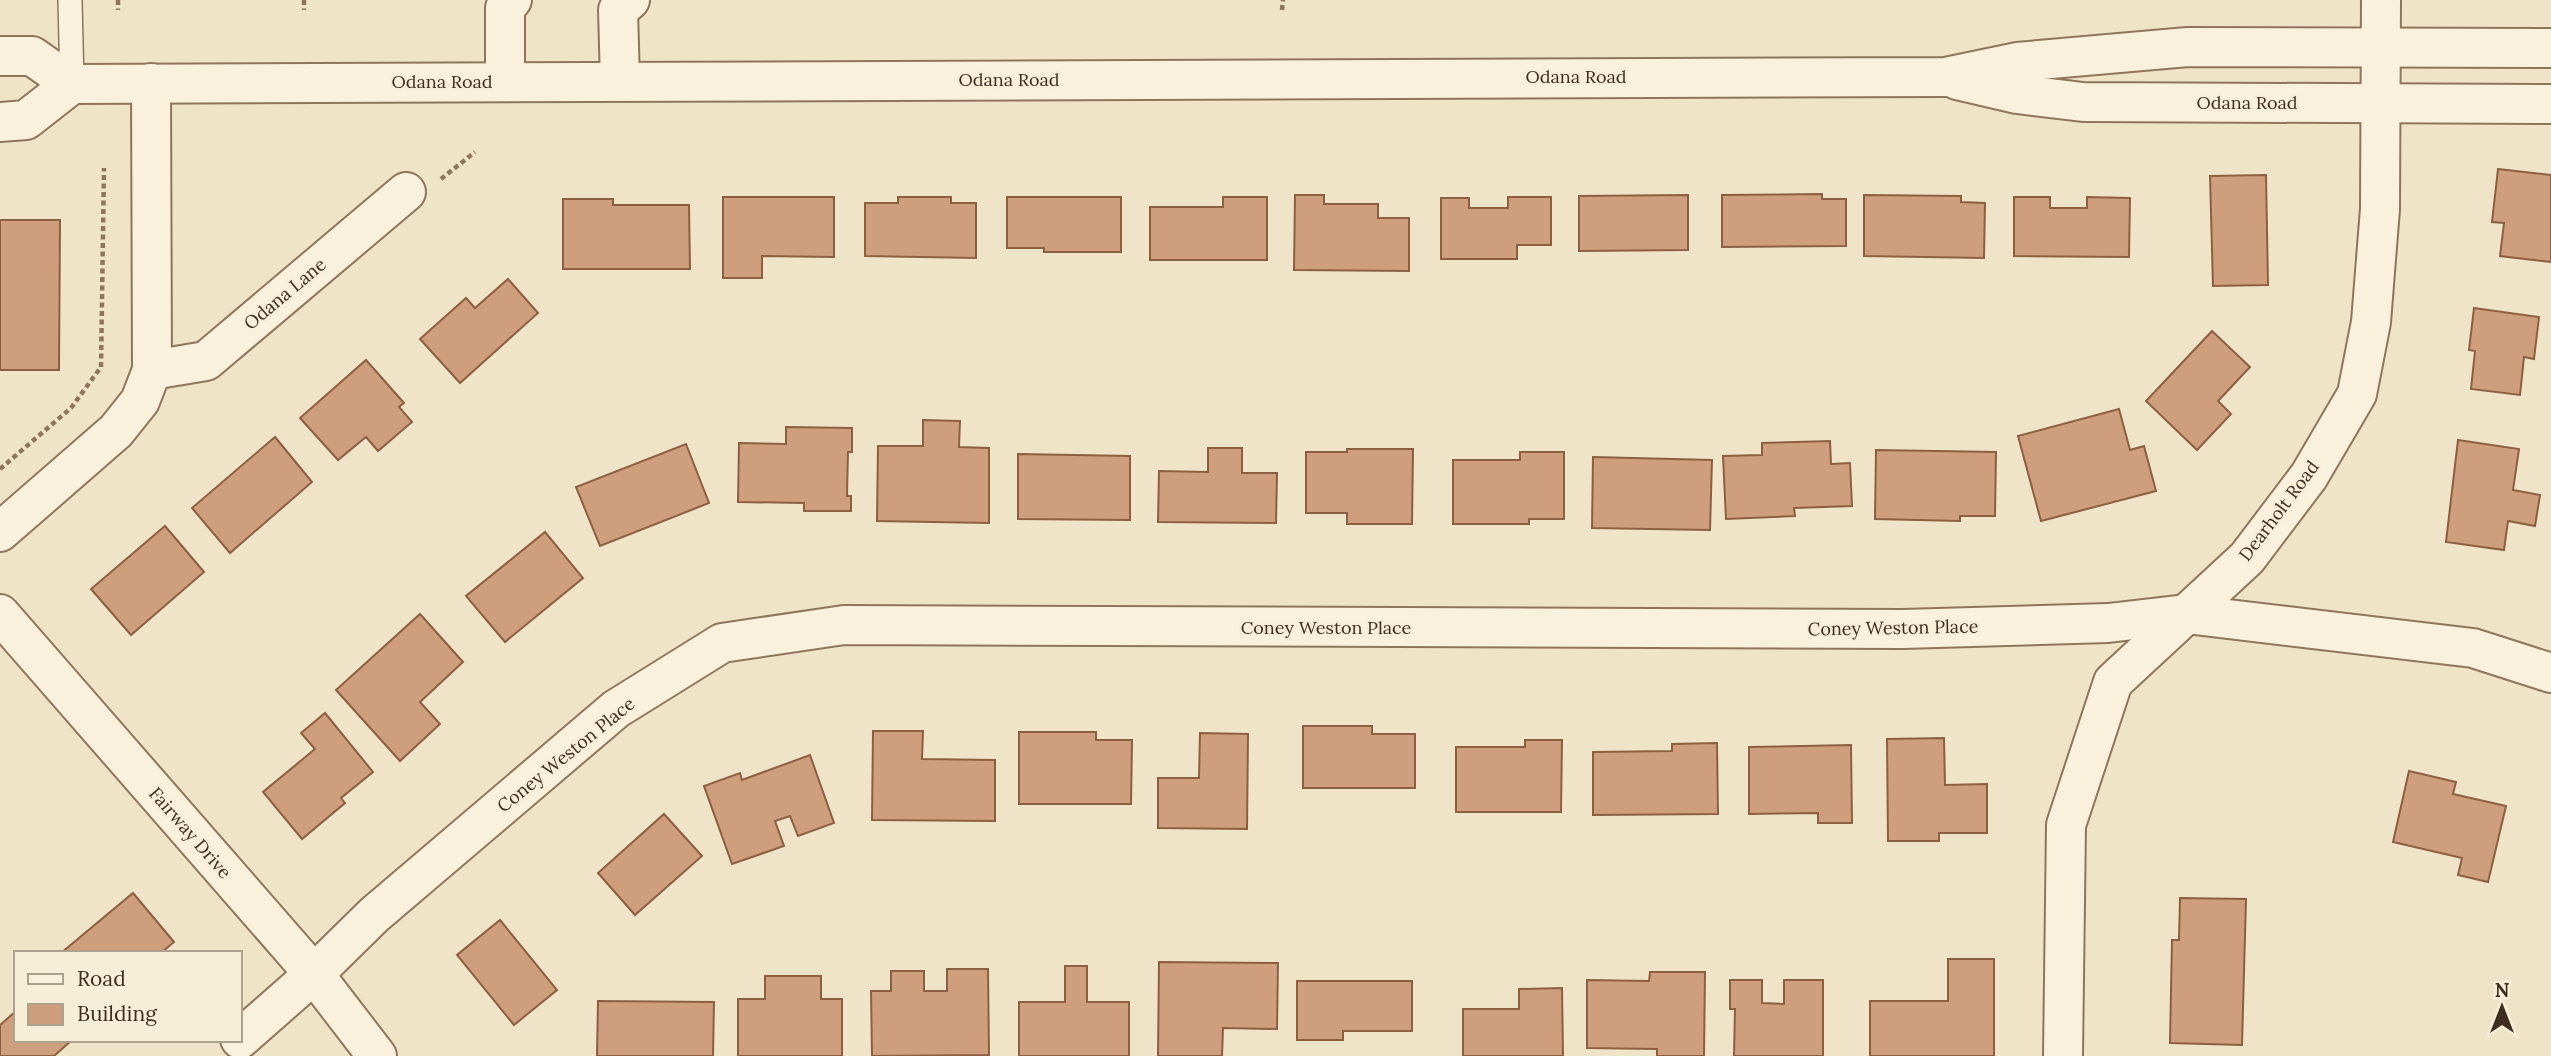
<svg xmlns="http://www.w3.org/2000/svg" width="2551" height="1056" font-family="Lora,serif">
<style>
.building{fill:#cf9f7d;stroke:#8d5f41;stroke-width:2}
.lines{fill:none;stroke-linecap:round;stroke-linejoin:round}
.service-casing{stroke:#8d765c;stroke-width:26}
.minor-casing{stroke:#8d765c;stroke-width:42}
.tertiary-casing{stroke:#8d765c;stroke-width:42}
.path{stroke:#8d765c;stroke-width:4.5;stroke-dasharray:5 3.5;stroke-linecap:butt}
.service{stroke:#faf1dc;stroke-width:23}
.minor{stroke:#faf1dc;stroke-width:38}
.tertiary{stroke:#faf1dc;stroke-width:38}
.labels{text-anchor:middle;stroke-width:5;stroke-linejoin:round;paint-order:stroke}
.street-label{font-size:18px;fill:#3d2e20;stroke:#f7eed8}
</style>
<rect width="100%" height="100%" fill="#f0e4c8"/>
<!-- building -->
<g class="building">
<polygon points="2498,169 2551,175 2551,262 2500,256 2504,223 2492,222"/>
<polygon points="2266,175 2268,285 2213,286 2210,176"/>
<polygon points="1822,194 1822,199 1846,199 1846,246 1722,247 1722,195"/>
<polygon points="1295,195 1324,195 1324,204 1378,204 1378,218 1409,218 1409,271 1294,270"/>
<polygon points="1688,195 1688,250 1579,251 1579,196"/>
<polygon points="1864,195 1961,196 1961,202 1985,203 1984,258 1864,256"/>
<polygon points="723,197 834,197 834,257 762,256 762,278 723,278"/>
<polygon points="898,197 951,197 951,203 976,203 976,258 865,256 865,203 898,203"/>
<polygon points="1007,197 1121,197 1121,252 1044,252 1044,248 1007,248"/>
<polygon points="1223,197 1267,197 1267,260 1150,260 1150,207 1223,207"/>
<polygon points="1508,197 1551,197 1551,245 1517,245 1517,259 1441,259 1441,198 1469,198 1469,208 1508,208"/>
<polygon points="2014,197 2050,197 2050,208 2087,208 2087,197 2130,198 2129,257 2014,256"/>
<polygon points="563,199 613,199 613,205 689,205 690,269 563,269"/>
<polygon points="0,220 60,220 59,370 0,370"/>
<polygon points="508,279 538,313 460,383 420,339 466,298 475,308"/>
<polygon points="2474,308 2539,317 2534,359 2524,357 2520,395 2471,389 2475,351 2469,350"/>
<polygon points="2212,331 2250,367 2218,401 2231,414 2197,450 2146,401"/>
<polygon points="366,360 404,403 399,407 412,422 378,451 366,437 338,460 300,418"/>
<polygon points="2119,409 2130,450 2144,446 2156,491 2041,521 2018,436"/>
<polygon points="923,420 960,421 959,447 989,448 989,523 877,521 878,446 923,446"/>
<polygon points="786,427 852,428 852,452 848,452 847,496 851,496 851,511 804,511 804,503 738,502 739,443 786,444"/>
<polygon points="275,437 312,482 230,553 192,508"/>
<polygon points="2458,440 2519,449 2513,490 2540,495 2535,526 2508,521 2504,550 2446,542"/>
<polygon points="1830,441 1831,464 1850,463 1852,506 1794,508 1795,516 1726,519 1723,456 1762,455 1762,443"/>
<polygon points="686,444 709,503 600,546 576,487"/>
<polygon points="1208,448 1242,448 1242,473 1277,473 1276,523 1158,522 1159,471 1208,472"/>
<polygon points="1347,449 1413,449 1412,524 1347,524 1347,513 1306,513 1306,452 1347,452"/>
<polygon points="1876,450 1996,452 1995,516 1960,516 1960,521 1875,519"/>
<polygon points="1520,452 1564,452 1564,519 1529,519 1529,524 1453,524 1453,460 1520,460"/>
<polygon points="1018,454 1130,456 1130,520 1018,519"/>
<polygon points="1593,457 1712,460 1710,530 1592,528"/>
<polygon points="165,526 204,572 131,635 91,589"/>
<polygon points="545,532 583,578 505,642 466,596"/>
<polygon points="420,614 463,662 420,702 440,724 400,761 336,690"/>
<polygon points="325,713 373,772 341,798 345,803 302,839 263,792 315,749 301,733"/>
<polygon points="1303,726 1372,726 1372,734 1415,734 1415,788 1303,788"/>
<polygon points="873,731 923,731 922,759 995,760 995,821 872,820"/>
<polygon points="1019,732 1096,732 1096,740 1132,740 1131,804 1019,804"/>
<polygon points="1200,733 1248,734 1247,829 1158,828 1158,778 1199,778"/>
<polygon points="1944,738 1945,785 1987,784 1987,833 1939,833 1939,841 1888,841 1887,739"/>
<polygon points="1525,740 1562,740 1561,812 1456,812 1456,747 1525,747"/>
<polygon points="1717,743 1718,814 1593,815 1593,752 1672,751 1672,744"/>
<polygon points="1851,745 1852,823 1818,823 1818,813 1749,814 1749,747"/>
<polygon points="810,755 834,823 798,836 790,816 775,821 784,846 732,864 704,786 740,773 742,780"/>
<polygon points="2409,771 2456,782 2453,794 2506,806 2488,882 2458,875 2462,858 2393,842"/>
<polygon points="664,814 702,856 635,915 598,873"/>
<polygon points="133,893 174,942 161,953 61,953"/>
<polygon points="2180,898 2246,899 2242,1045 2170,1043 2172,940 2179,940"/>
<polygon points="500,920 557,990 514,1025 457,955"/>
<polygon points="1948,959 1994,959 1994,1056 1870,1056 1870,1001 1948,1001"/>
<polygon points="1159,962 1278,963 1277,1029 1223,1028 1222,1056 1158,1056"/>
<polygon points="1065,966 1087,966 1087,1002 1129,1002 1129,1056 1019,1056 1019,1002 1065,1002"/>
<polygon points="947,969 988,969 989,1055 872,1056 871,991 891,991 891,971 924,971 924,991 947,991"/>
<polygon points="1650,972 1705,972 1704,1056 1657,1056 1657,1049 1587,1048 1587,980 1649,981"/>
<polygon points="765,976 821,976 821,999 842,999 842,1056 738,1056 738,999 765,999"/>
<polygon points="1730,980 1762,980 1762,1003 1784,1004 1784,980 1823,980 1823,1056 1734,1056 1735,1009 1730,1009"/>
<polygon points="1297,981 1412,981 1412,1031 1343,1031 1343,1040 1297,1040"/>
<polygon points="1562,988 1563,1056 1463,1056 1463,1009 1519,1009 1519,989"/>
<polygon points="598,1001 714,1002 713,1056 597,1056"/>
<polygon points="16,1011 16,1040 72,1040 54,1056 0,1056 0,1025"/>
</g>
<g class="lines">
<!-- service casing -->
<g class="service-casing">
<polyline id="service" points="70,0 72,84"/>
</g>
<!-- minor casing -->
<g class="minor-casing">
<g id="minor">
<polyline points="152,370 206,361 406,192"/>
<polyline points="0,532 116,431 140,401 152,370 151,83"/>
<polyline points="0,614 314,974 377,1056"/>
<polyline points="240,1039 314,974 374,915 616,709 722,643 844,625 1902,629 2108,623 2186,614 2473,648 2551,673"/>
<polyline points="2063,1056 2066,825 2113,682 2247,558 2309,476 2357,394 2371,322 2380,209 2381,0"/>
</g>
</g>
<!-- tertiary casing -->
<g class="tertiary-casing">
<g id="tertiary">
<polyline points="0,56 32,56 72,84 1945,77 2017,62 2188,47 2551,48"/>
<polyline points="1957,80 2017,94 2083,102 2551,104"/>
<polyline points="620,81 618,10 630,0"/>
<polyline points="505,82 505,8 512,0"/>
<polyline points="0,122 26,120 72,84"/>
</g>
</g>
<!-- path -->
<g class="path">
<polyline points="118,0 118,10"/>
<polyline points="304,0 304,10"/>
<polyline points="1282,10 1283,0"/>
<polyline points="441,179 475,152"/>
<polyline points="0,469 71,408 101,367 104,168"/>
</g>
<!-- service -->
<use href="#service" class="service"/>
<!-- minor -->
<use href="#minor" class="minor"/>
<!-- tertiary -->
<use href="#tertiary" class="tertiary"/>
</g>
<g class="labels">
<!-- street labels -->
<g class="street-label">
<text x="1576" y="83">Odana Road</text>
<text x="1009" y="86">Odana Road</text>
<text x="442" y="88">Odana Road</text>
<text x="2247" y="109">Odana Road</text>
<text transform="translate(285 294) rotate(-40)" y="6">Odana Lane</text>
<text transform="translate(2279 511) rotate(-53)" y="6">Dearholt Road</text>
<text x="1326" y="634">Coney Weston Place</text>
<text transform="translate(1893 628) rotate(-1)" y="6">Coney Weston Place</text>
<text transform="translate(566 755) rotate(-39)" y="6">Coney Weston Place</text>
<text transform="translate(190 833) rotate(49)" y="6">Fairway Drive</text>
</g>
</g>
<!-- legend -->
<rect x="14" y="951" width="228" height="91" fill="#f7eed8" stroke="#ada18e" stroke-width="2"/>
<rect x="28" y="974" width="35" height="10" fill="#faf1dc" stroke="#ada18e" stroke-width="2"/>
<text x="77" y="986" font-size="21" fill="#3d2e20">Road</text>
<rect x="28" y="1004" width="35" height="21" fill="#cf9f7d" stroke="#ada18e" stroke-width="2"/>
<text x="77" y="1021" font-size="21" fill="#3d2e20">Building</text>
<!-- north arrow -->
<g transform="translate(2502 1007)" stroke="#f7eed8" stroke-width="5" paint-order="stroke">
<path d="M0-5L12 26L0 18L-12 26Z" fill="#3d2e20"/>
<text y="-10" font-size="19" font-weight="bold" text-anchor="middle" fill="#3d2e20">N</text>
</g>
</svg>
